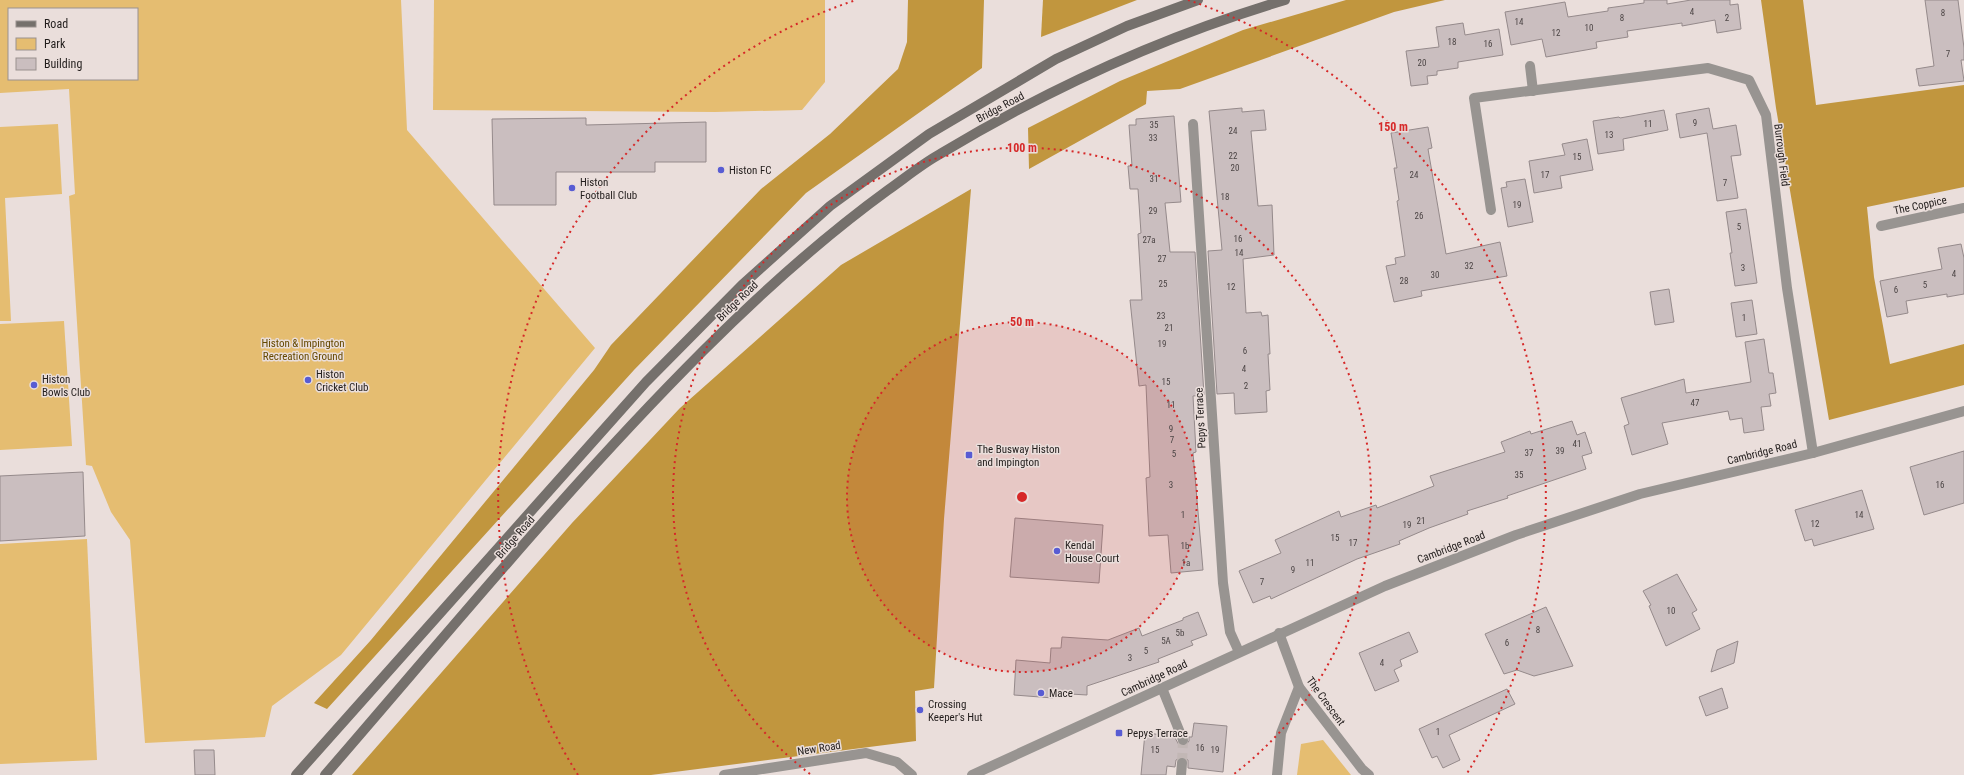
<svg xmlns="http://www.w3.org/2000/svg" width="1964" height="775" font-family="'Roboto Condensed',sans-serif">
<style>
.green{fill:#e5bd71;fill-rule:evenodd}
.forest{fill:#c1963e}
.building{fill:#cabebf;stroke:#958a8b}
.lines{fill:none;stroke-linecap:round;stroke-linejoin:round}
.minor-tunnel{stroke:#c2b7b5;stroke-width:10;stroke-dasharray:10 5;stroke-linecap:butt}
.minor{stroke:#989491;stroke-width:10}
.tertiary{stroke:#989491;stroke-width:10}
.secondary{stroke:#75706c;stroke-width:10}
.ring{fill:none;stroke:#d62828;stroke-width:2;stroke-dasharray:2 4}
.poi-dot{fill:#585cd3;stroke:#eadedb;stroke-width:1.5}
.labels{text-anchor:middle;stroke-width:3;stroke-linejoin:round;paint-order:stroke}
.number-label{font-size:9px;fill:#4c4545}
.street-label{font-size:11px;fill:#221d1c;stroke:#eadedb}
.poi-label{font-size:11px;fill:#221d1c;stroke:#eadedb;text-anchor:start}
.park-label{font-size:11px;fill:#664900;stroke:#eadedb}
.centre{fill:#d62828;stroke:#eadedb;stroke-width:2}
.ring-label{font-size:12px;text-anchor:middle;font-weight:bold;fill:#d62828;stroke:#eadedb;stroke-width:3;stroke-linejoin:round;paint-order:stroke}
</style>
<rect width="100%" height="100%" fill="#eadedb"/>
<!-- green -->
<g class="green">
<path d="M 0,0 L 401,0 L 407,130 L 595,348 L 341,655 L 272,706 L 265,737 L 145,743 L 130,540 L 111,512 L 92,466 L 86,465 L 69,196 L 75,194 L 69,89 L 0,93 ZM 9,9 L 137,9 L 137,79 L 9,79 Z"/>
<polygon points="434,0 825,0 825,82 802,110 715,112 433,110"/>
<polygon points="58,124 62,194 5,198 11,321 0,321 0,127"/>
<polygon points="64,321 72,446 0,450 0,324"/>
<polygon points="87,539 97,760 0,764 0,544"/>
<polygon points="1323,740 1351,775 1297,775 1301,744"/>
</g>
<!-- forest -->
<g class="forest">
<polygon points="908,0 984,0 982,68 806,193 634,370 327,709 314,703 371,640 594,370 611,345 761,189 830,134 898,69 907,42"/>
<polygon points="1043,0 1137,0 1041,37"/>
<polygon points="1346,0 1445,0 1394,12 1180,89 1147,91 1146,104 1029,169 1028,128 1120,81 1243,30"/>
<polygon points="1761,0 1803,0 1816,105 1964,85 1964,187 1867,207 1874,277 1890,364 1964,344 1964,385 1829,420 1776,108"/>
<polygon points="971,189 944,519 934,688 915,691 916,741 651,775 352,775 572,523 680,408 841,265"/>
</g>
<!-- building -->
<g class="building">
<polygon points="1644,0 1667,0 1667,4 1691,0 1730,0 1730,5 1738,4 1741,29 1717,33 1715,20 1682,26 1682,23 1627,31 1628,37 1596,42 1597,48 1546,57 1542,39 1511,45 1505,12 1565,2 1568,17 1608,11 1608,8 1644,3"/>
<polygon points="1925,0 1958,0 1964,48 1964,60 1961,60 1964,81 1919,86 1916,69 1934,66"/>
<polygon points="1463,23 1465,35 1499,29 1503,55 1458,62 1458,68 1437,71 1437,75 1427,76 1428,84 1411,86 1406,51 1439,47 1436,27"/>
<polygon points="1242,108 1242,112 1264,110 1266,130 1251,131 1258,206 1272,205 1274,255 1243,259 1246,313 1261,312 1262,316 1268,315 1270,354 1268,354 1270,390 1266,391 1267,412 1235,414 1234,393 1217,394 1208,251 1222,250 1209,111"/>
<polygon points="1709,108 1713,129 1736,125 1741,155 1731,156 1738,198 1717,201 1707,133 1680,138 1676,114"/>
<polygon points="1664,110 1668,130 1623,139 1624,150 1598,154 1593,121 1619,117 1620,118"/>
<polygon points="1174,116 1181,202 1165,203 1170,252 1195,252 1204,395 1193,396 1196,452 1193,453 1203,570 1171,573 1168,535 1149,536 1146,478 1150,477 1146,385 1139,386 1130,300 1142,300 1138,234 1141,233 1138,189 1130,189 1128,166 1132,166 1129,125 1136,125 1136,119"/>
<polygon points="586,118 586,125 706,122 706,162 655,162 655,172 556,172 556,205 494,205 492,119"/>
<polygon points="1428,127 1432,148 1428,149 1446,254 1500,242 1507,276 1421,291 1422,296 1394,302 1386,266 1396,264 1395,258 1405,256 1397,201 1399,200 1394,168 1397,168 1391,133"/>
<polygon points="1587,139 1593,170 1560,176 1562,188 1534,193 1529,161 1565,155 1562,144"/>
<polygon points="1525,179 1533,222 1508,227 1501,188 1507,187 1506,182"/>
<polygon points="1746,209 1757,283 1735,286 1730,253 1732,253 1726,212"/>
<polygon points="1961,244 1964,258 1964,294 1947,297 1947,294 1906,301 1908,313 1887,317 1880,281 1942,269 1938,248"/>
<polygon points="1669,289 1674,322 1655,325 1650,292"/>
<polygon points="1752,300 1757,334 1736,337 1731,303"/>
<polygon points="1764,339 1769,373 1773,373 1776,393 1769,394 1771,406 1761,407 1764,430 1744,433 1742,418 1730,420 1728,411 1662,423 1668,444 1632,455 1624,426 1629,424 1621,398 1684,379 1686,393 1751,382 1745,342"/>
<polygon points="1572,421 1577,435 1585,432 1592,453 1582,456 1586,469 1507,496 1508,498 1467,511 1468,514 1429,528 1399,541 1400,544 1357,559 1271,599 1270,596 1253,603 1239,571 1281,553 1275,540 1339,511 1341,517 1376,505 1377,508 1434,486 1430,476 1505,452 1501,442 1530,431 1531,434"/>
<polygon points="1964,451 1964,503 1924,515 1910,467"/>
<polygon points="83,472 85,536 0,541 0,476"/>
<polygon points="1862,490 1874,529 1814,546 1812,539 1805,541 1795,510"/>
<polygon points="1015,518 1103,525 1099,583 1010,577"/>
<polygon points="1677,574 1697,610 1692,613 1700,629 1666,646 1649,606 1651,605 1643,591"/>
<polygon points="1546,607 1573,666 1534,676 1517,670 1504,674 1485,634"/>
<polygon points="1198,612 1207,635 1191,641 1193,645 1158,659 1159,662 1087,686 1087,695 1054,693 1053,698 1014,695 1016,660 1050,663 1051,648 1061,648 1062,637 1108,640 1139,628 1142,636 1183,620 1183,618"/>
<polygon points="1409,632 1418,652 1400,660 1402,666 1394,670 1399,681 1375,691 1359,653"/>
<polygon points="1738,641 1734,663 1711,672 1717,650"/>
<polygon points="1722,688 1728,708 1706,716 1699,697"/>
<polygon points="1507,689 1515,704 1449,735 1460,760 1443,768 1437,756 1432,758 1419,729"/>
<polygon points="1194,723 1227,726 1223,772 1188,768 1188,760 1182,757 1176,760 1175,767 1167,766 1166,775 1141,775 1145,733 1174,736 1179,745 1185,746 1189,741 1189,737 1192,737"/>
<polygon points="194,750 214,750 215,775 195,775"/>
</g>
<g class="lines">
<!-- minor-tunnel -->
<polyline class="minor-tunnel" points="1182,763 1183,740"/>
<!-- minor -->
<g class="minor">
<polyline points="1530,66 1533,91"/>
<polyline points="1193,124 1223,583 1230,632 1239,652"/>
<polyline points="1491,210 1474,98 1708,68 1749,80 1766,115 1787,288 1813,453"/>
<polyline points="1881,226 1964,208"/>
<polyline points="1279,633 1299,687 1362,769 1369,775"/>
<polyline points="1162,688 1183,740"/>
<polyline points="724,775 866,753 897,762 912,775"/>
<polyline points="1181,775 1182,763"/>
<polyline points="1277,775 1281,733 1299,687"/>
</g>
<!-- tertiary -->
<polyline class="tertiary" points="972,775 1385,586 1516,535 1640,494 1813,453 1964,411"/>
<!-- secondary -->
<g class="secondary">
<polyline points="296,775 646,382 742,285 830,206 929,134 1056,59 1127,26 1198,0"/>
<path d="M 325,775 C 449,632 569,485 703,351 C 761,293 822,238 888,190 C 905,178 922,164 940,154 C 1048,89 1164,36 1285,0"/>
</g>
</g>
<!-- distance rings -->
<circle cx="1022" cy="497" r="175" fill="#d62828" fill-opacity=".12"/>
<g class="ring">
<circle cx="1022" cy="497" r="175"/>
<path d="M810 774A349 349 0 1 1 1234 774"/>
<path d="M578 775A524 524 0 0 1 856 0M1188 0A524 524 0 0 1 1466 775"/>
</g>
<!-- markers -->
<g class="poi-dot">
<circle cx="721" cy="170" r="4"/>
<circle cx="572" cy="188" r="4"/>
<circle cx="308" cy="380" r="4"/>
<circle cx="34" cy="385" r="4"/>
<rect x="965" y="451" width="8" height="8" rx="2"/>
<circle cx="1057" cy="551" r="4"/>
<circle cx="1041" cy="693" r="4"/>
<circle cx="920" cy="710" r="4"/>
<rect x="1115" y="729" width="8" height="8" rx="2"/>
</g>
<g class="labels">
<!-- number labels -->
<g class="number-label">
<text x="1692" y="15">4</text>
<text x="1943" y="16">8</text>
<text x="1622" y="21">8</text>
<text x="1727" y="21">2</text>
<text x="1519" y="25">14</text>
<text x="1589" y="31">10</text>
<text x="1556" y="36">12</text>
<text x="1452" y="45">18</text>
<text x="1488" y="47">16</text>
<text x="1948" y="57">7</text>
<text x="1422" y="66">20</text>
<text x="1695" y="126">9</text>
<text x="1648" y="127">11</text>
<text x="1154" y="128">35</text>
<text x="1233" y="134">24</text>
<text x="1609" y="138">13</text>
<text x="1153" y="141">33</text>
<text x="1233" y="159">22</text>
<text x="1577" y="160">15</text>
<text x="1235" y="171">20</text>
<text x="1414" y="178">24</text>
<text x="1545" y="178">17</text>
<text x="1154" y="182">31</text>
<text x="1725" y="186">7</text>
<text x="1225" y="200">18</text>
<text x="1517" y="208">19</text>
<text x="1153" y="214">29</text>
<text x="1419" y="219">26</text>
<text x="1739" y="230">5</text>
<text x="1238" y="242">16</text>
<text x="1149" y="243">27a</text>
<text x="1239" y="256">14</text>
<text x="1162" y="262">27</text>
<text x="1469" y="269">32</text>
<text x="1743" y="271">3</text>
<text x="1954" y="277">4</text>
<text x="1435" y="278">30</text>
<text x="1404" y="284">28</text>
<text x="1163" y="287">25</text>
<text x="1925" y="288">5</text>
<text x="1231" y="290">12</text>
<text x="1896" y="293">6</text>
<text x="1161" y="319">23</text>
<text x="1744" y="321">1</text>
<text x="1169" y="331">21</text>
<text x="1162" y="347">19</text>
<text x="1245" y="354">6</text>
<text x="1244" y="372">4</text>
<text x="1166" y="385">15</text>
<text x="1246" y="389">2</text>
<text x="1695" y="406">47</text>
<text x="1171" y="408">11</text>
<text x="1171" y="432">9</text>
<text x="1172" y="443">7</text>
<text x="1577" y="447">41</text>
<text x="1560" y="454">39</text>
<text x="1529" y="456">37</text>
<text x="1174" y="457">5</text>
<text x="1519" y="478">35</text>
<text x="1171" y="488">3</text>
<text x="1940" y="488">16</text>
<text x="1183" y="518">1</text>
<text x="1859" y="518">14</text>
<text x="1421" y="524">21</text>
<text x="1815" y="527">12</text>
<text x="1407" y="528">19</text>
<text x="1335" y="541">15</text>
<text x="1353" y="546">17</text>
<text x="1185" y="549">1b</text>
<text x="1186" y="566">1a</text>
<text x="1310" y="566">11</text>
<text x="1293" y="573">9</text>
<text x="1262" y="585">7</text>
<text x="1671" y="614">10</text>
<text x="1538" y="633">8</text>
<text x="1180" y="636">5b</text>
<text x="1166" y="644">5A</text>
<text x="1507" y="646">6</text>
<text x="1146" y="654">5</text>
<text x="1130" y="661">3</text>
<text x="1382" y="666">4</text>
<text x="1438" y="735">1</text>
<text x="1200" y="751">16</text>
<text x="1155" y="753">15</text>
<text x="1215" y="753">19</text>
</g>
<!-- street labels -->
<g class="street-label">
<text transform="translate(1000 107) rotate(-28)" y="4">Bridge Road</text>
<text transform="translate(1782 155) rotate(83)" y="4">Burrough Field</text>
<text transform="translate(1920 205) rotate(-12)" y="4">The Coppice</text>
<text transform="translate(737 301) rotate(-44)" y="4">Bridge Road</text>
<text transform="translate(1200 418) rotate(-93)" y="4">Pepys Terrace</text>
<text transform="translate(1762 452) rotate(-14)" y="4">Cambridge Road</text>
<text transform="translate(515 537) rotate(-49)" y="4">Bridge Road</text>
<text transform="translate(1451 547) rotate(-21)" y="4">Cambridge Road</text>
<text transform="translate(1154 678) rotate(-25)" y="4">Cambridge Road</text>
<text transform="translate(1326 701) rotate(54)" y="4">The Crescent</text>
<text transform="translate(819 748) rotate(-9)" y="4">New Road</text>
</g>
<!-- poi labels -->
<g class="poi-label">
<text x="729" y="174">Histon FC</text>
<text x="580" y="186">Histon<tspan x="580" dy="13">Football Club</tspan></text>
<text x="316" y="378">Histon<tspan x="316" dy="13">Cricket Club</tspan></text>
<text x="42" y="383">Histon<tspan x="42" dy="13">Bowls Club</tspan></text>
<text x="977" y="453">The Busway Histon<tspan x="977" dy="13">and Impington</tspan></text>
<text x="1065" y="549">Kendal<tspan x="1065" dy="13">House Court</tspan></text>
<text x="1049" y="697">Mace</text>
<text x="928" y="708">Crossing<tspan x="928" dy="13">Keeper's Hut</tspan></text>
<text x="1127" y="737">Pepys Terrace</text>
</g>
<!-- park labels -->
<g class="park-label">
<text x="303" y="347">Histon &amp; Impington<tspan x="303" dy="13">Recreation Ground</tspan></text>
</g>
</g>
<circle cx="1022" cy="497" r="6" class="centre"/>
<g class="ring-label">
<text x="1393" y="131">150 m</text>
<text x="1022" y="152">100 m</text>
<text x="1022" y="326">50 m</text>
</g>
<!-- legend -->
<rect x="8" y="8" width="130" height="72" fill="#eadedb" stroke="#9a918f"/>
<rect x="16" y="21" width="20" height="6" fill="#75706c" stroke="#9a918f"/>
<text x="44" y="28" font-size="12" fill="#221d1c">Road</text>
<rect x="16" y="38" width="20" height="12" fill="#e5bd71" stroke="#9a918f"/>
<text x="44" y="48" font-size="12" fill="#221d1c">Park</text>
<rect x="16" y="58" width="20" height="12" fill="#cabebf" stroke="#9a918f"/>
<text x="44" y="68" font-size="12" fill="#221d1c">Building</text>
</svg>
